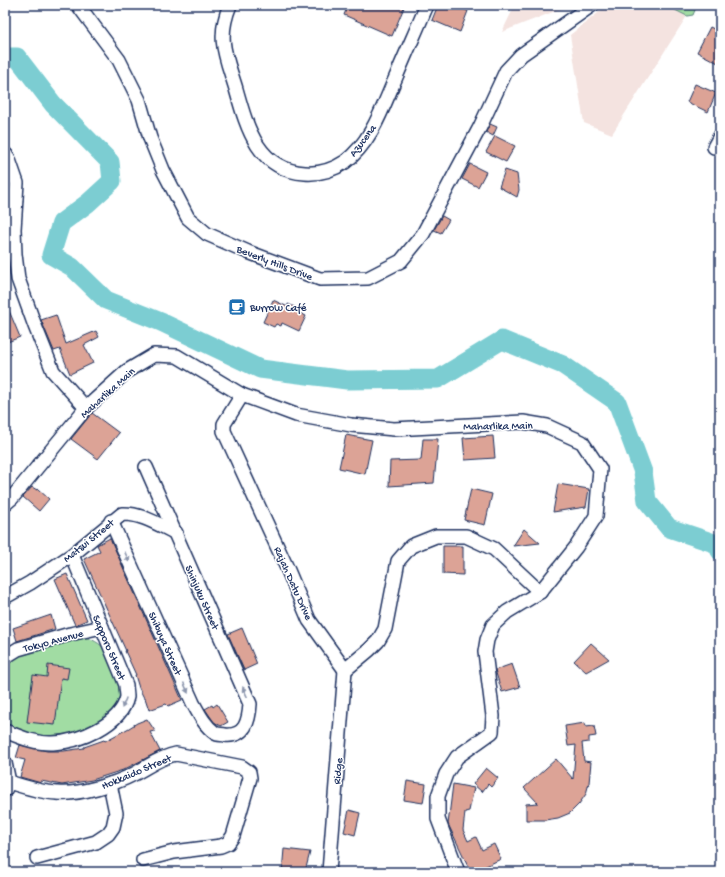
<svg xmlns="http://www.w3.org/2000/svg" width="725" height="877" font-family="'Gochi Hand',sans-serif">
<style>
.built{fill:#f4e3e0}
.green{fill:#a1dca3;stroke:#5e8680}
.lines{fill:none;stroke-linecap:round;stroke-linejoin:round}
.river{stroke:#7bcdd2;stroke-width:19}
.building{fill:#dca396;stroke:#1b2f5e}
.minor-casing{stroke:#1b2f5e;stroke-width:16}
.minor{stroke:#fff;stroke-width:13}
.oneway{fill:#8d97ae}
.labels{text-anchor:middle;stroke-width:3;stroke-linejoin:round;paint-order:stroke}
.street-label{font-size:11px;fill:#1b2f5e;stroke:#fff}
.poi-label{font-size:11px;fill:#1b2f5e;stroke:#fff;text-anchor:start}
</style>
<rect width="100%" height="100%" fill="#fff"/>
<filter id="ink" filterUnits="userSpaceOnUse"><feTurbulence type="fractalNoise" baseFrequency=".025" numOctaves="2"/><feDisplacementMap in="SourceGraphic" scale="8" xChannelSelector="R" yChannelSelector="G"/><feConvolveMatrix kernelMatrix="1 2 1 2 8 2 1 2 1" color-interpolation-filters="sRGB"/></filter>
<g filter="url(#ink)">
<!-- built -->
<g class="built">
<polygon points="515,5 571,5 502,32"/>
<polygon points="608,5 665,5 687,16 612,134 584,123 570,35"/>
</g>
<!-- green -->
<g class="green">
<polygon points="665,5 697,5 693,15 687,16"/>
<path d="M 83,636 C 91,639 101,643 106,651 C 109,655 110,662 112,668 C 116,676 120,685 120,694 C 120,720 67,738 46,737 C 33,736 16,732 5,724 L 5,664 L 17,654 Z"/>
</g>
<g class="lines">
<!-- river -->
<polyline class="river" points="5,57 17,57 53,104 110,162 112,181 88,203 61,223 51,255 72,267 106,300 161,322 260,369 347,380 438,379 502,340 563,365 617,402 643,472 647,501 669,528 717,544 720,551"/>
</g>
<!-- building -->
<g class="building">
<polygon points="348,5 405,5 392,36 344,15"/>
<polygon points="438,5 453,5 468,11 460,32 432,20"/>
<polygon points="710,27 720,32 720,64 697,52"/>
<polygon points="695,84 716,93 708,112 687,102"/>
<polygon points="490,124 497,127 493,136 486,132"/>
<polygon points="495,136 515,146 506,162 486,152"/>
<polygon points="470,164 486,172 478,187 462,179"/>
<polygon points="505,170 517,174 519,190 517,197 499,187"/>
<polygon points="442,216 449,220 441,233 434,230"/>
<polygon points="273,300 288,307 288,304 301,310 300,313 306,316 299,331 282,323 281,326 276,324 274,327 263,322"/>
<polygon points="5,301 20,337 5,343"/>
<polygon points="56,315 66,344 96,331 99,337 84,345 93,363 70,374 60,349 54,351 41,320"/>
<polygon points="92,413 119,433 98,459 71,439"/>
<polygon points="346,435 372,440 365,474 339,468"/>
<polygon points="493,436 495,458 465,460 463,438"/>
<polygon points="423,439 438,439 434,483 389,486 390,461 421,460"/>
<polygon points="558,484 589,489 586,507 553,512"/>
<polygon points="32,487 37,490 38,489 49,499 39,511 23,497"/>
<polygon points="471,489 492,494 485,525 464,520"/>
<polygon points="524,529 540,543 513,546"/>
<polygon points="110,538 182,700 168,706 166,704 149,710 145,698 144,698 139,688 135,675 136,675 125,651 126,651 84,559 100,551 97,545"/>
<polygon points="443,546 463,546 463,575 443,574"/>
<polygon points="67,574 87,620 75,625 55,579"/>
<polygon points="51,615 55,629 17,641 13,628"/>
<polygon points="242,628 257,664 244,670 228,634"/>
<polygon points="591,643 609,659 586,672 574,661"/>
<polygon points="512,664 520,687 502,692 495,670"/>
<polygon points="48,665 69,668 67,679 61,678 55,725 27,722 33,675 47,677"/>
<polygon points="217,704 228,722 221,726 214,722 205,709 212,705 213,707"/>
<polygon points="147,719 155,731 150,732 160,751 123,770 92,780 62,785 41,781 41,783 20,777 25,760 16,758 20,745 47,751 64,751 84,748 84,747 104,740 105,741 129,728 137,723"/>
<polygon points="585,723 586,727 594,726 596,736 589,737 589,742 582,743 584,761 591,762 589,783 586,794 579,804 570,813 558,818 545,820 526,820 526,804 538,803 524,788 556,759 573,779 576,745 568,746 565,726"/>
<polygon points="486,768 498,778 491,787 488,784 482,792 473,784"/>
<polygon points="407,781 426,784 423,803 404,800"/>
<polygon points="453,784 474,788 469,811 465,812 463,830 468,841 476,837 482,850 494,844 501,859 473,872 471,872 448,824"/>
<polygon points="349,810 360,813 355,835 344,832"/>
<polygon points="284,849 310,852 305,872 282,872"/>
</g>
<g class="lines">
<!-- minor casing -->
<g class="minor-casing">
<g id="minor">
<polyline points="78,5 119,60 139,100 150,138 163,170 188,218 207,234 248,252 320,279 368,278 401,261 423,234 480,127 506,71 521,55 592,5"/>
<path d="M 230,5 C 216,39 226,56 236,89 C 247,128 258,170 305,173 C 320,174 333,170 345,162 C 372,142 383,106 396,77 C 406,53 417,29 427,5"/>
<polyline points="714,147 720,136"/>
<polyline points="5,154 8,157 17,183 14,229 15,254 18,279 35,326 53,371 86,408"/>
<polyline points="242,395 224,424 224,431 287,568 309,620 345,670 369,650 378,641 385,629 398,561 411,546 436,536 466,536 494,549 540,592"/>
<polyline points="5,504 12,498 86,408 127,371 154,355 177,356 242,395 296,415 351,425 394,429 523,422 547,426 582,442 600,469 596,516 576,547 540,592 507,612 493,625 487,640 485,652 493,716 492,732 457,757 446,774 438,796 438,819 458,872"/>
<path d="M 111,521 L 193,703 C 199,714 205,726 215,733 C 218,735 222,734 225,735 C 245,737 249,721 250,704 L 146,467"/>
<path d="M 5,597 L 30,583 L 72,555 L 122,514 C 141,513 159,525 176,533"/>
<polyline points="5,657 18,649 70,634 102,627"/>
<path d="M 5,731 C 20,737 36,744 53,743 C 78,742 121,725 127,697 C 127,693 126,689 126,685 L 72,555"/>
<polyline points="5,763 9,782 5,790"/>
<path d="M 5,779 L 9,782 C 24,787 40,792 57,793 C 79,795 115,784 134,774 C 148,767 160,757 176,754 L 242,767 L 249,772 L 250,778 L 233,836 L 228,843 L 221,846 L 174,852 L 143,860"/>
<polyline points="37,858 96,842 108,834 113,827 116,813 110,784"/>
<polyline points="329,872 345,670"/>
</g>
</g>
<!-- minor -->
<use href="#minor" class="minor"/>
</g>
<!-- one-way arrows -->
<defs><path id="oneway-solid" d="M-6-.8H1V-3.2L6.5 0L1 3.2V.8H-6Z"/></defs>
<g class="oneway">
<use href="#oneway-solid" transform="translate(127 557) rotate(66)"/>
<use href="#oneway-solid" transform="translate(186 688) rotate(66)"/>
<use href="#oneway-solid" transform="translate(245 692) rotate(-114)"/>
<use href="#oneway-solid" transform="translate(124 703) rotate(112)"/>
</g>
</g>
<!-- icons -->
<defs>
<g id="cafe-square" transform="scale(0.9)"><rect x="-9" y="-9" width="18" height="18" rx="4" fill="#1f6fb2" stroke="#fff"/><path d="M-5.5-4.5H6V0H3Q3 3.5 0 3.5H-2.5Q-5.5 3.5-5.5 0ZM3-3.2v2h1.7v-2ZM-6 4.5H4V6H-6Z" fill="#fff"/></g>
</defs>
<g fill-rule="evenodd">
<use href="#cafe-square" x="237" y="307"/>
</g>
<g class="labels">
<!-- street labels -->
<g class="street-label">
<text transform="translate(362 140) rotate(-53)" y="4">Azucena</text>
<text transform="translate(275 262) rotate(21)" y="4">Beverly Hills Drive</text>
<text transform="translate(107 392) rotate(-42)" y="4">Maharlika Main</text>
<text transform="translate(498 425) rotate(-1)" y="4">Maharlika Main</text>
<text transform="translate(88 540) rotate(-39)" y="4">Matsui Street</text>
<text transform="translate(294 583) rotate(66)" y="4">Rajah Datu Drive</text>
<text transform="translate(203 597) rotate(66)" y="4">Shinjuku Street</text>
<text transform="translate(53 640) rotate(-15)" y="4">Tokyo Avenue</text>
<text transform="translate(166 643) rotate(66)" y="4">Shibuya Street</text>
<text transform="translate(110 647) rotate(67)" y="4">Sapporo Street</text>
<text transform="translate(136 771) rotate(-23)" y="4">Hokkaido Street</text>
<text transform="translate(337 771) rotate(-85)" y="4">Ridge</text>
</g>
<!-- poi labels -->
<g class="poi-label">
<text x="250" y="311">Burrow Café</text>
</g>
</g>
<!-- margin -->
<rect width="725" height="877" fill="none" stroke="#fff" stroke-width="20"/>
<rect x="10" y="10" width="705" height="857" fill="none" stroke="#1b2f5e" stroke-width="1.5" filter="url(#ink)"/>
</svg>
